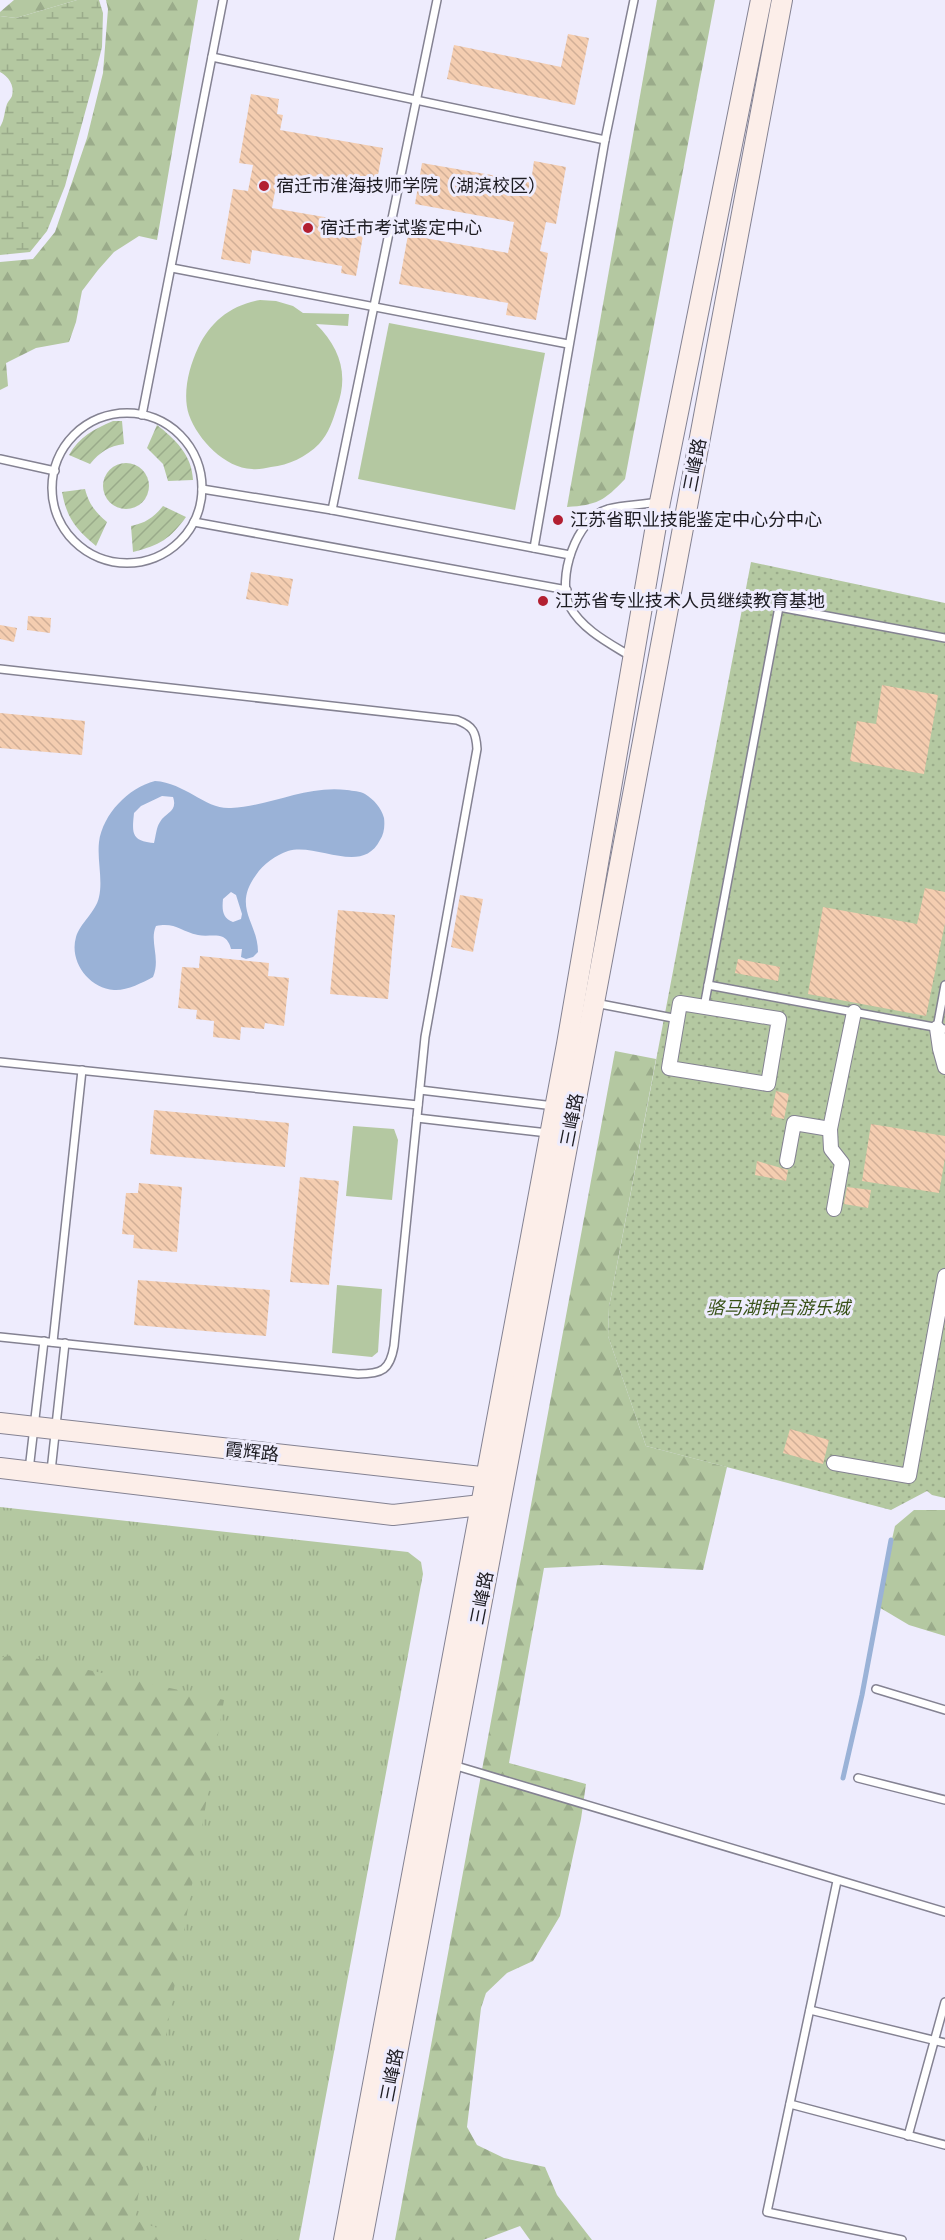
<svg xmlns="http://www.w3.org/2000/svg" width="945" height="2240" font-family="Georgia,'Noto Sans SC',serif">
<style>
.grass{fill:url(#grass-tufts)}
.forest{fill:url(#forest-firs)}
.wetland{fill:url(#wetland-marsh)}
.park{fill:url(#park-dots)}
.garden{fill:url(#garden-furrows)}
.pitch{fill:#b4c8a1}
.water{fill:#9ab2d7;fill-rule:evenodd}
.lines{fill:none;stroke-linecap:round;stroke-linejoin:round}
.stream{stroke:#9ab2d7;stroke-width:5}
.building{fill:url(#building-back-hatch)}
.lane-casing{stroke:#848292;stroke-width:10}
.street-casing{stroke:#848292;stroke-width:16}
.secondary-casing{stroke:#848292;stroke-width:22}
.lane{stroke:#fff;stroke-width:7}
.street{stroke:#fff;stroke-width:14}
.secondary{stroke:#fceee9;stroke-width:20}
.poi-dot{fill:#b21f31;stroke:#eeecfd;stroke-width:2}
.labels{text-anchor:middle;stroke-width:6;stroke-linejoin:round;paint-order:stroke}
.poi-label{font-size:18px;fill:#1d1c22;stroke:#eeecfd;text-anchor:start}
.street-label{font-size:18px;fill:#1d1c22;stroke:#eeecfd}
.park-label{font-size:18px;font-style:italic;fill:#375016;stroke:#eeecfd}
</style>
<defs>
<pattern id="grass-tufts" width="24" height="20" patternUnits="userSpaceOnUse" patternTransform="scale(1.5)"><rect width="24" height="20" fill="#b4c8a1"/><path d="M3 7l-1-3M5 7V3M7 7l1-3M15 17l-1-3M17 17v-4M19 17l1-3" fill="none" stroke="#9aab8a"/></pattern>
<pattern id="forest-firs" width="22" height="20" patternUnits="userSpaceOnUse" patternTransform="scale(1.5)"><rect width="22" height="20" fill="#b4c8a1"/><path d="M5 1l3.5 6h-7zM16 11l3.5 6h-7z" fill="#9aab8a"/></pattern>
<pattern id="wetland-marsh" width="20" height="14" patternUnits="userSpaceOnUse" patternTransform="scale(1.5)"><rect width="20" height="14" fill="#b4c8a1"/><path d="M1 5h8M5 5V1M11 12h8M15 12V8" fill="none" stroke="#9aab8a"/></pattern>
<pattern id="park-dots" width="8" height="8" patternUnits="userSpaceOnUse" patternTransform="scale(1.5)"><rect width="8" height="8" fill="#b4c8a1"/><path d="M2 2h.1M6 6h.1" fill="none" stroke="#9aab8a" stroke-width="1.8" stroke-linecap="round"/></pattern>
<pattern id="garden-furrows" width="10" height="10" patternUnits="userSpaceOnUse" patternTransform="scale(1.5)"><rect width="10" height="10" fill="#b4c8a1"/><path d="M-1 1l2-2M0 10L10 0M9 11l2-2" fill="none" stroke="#9aab8a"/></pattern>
<pattern id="building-back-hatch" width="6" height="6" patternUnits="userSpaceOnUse" patternTransform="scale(1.5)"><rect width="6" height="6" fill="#f4cdb0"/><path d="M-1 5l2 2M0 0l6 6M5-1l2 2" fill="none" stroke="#d1af97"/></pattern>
</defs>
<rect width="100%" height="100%" fill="#eeecfd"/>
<!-- grass -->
<polygon class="grass" points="0,1507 408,1552 421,1562 423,1574 299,2240 0,2240"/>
<!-- forest -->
<g class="forest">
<polygon points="14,0 77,0 16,18 0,16 0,12"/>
<polygon points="106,0 198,0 157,240 139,236 114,252 98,270 82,291 76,322 69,342 36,348 6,363 8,386 0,390 0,262 33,259 55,232 87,138 103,73 108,9"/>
<path d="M 657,0 L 715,0 L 625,479 C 604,501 597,505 567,507 Z"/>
<polygon points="615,1051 656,1059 609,1307 608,1336 646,1446 727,1467 703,1570 602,1565 544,1568 509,1763 586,1784 581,1819 560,1916 533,1961 507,1973 486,1993 481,2008 467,2127 477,2145 504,2158 545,2167 557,2195 592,2240 530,2240 520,2226 483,2240 395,2240"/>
<polygon points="914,1510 945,1510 945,1636 909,1625 877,1606 895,1526"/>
<polygon points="16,1654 224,1700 134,2220 181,2236 178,2240 0,2240 0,1658"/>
</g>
<!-- wetland -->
<path class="wetland" d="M 77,0 L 99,0 L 103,13 L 102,47 L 92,87 L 65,186 L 47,231 L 30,252 L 0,255 L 0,127 C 5,119 4,112 7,104 C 8,101 11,99 12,96 C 15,85 8,76 0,72 L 0,16 L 16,18 Z"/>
<!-- park -->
<polygon class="park" points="751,562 945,603 945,1498 932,1495 927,1491 891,1510 646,1446 608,1336 609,1307"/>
<!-- garden -->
<g class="garden">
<path d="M 113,421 L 122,421 L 124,444 C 109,446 100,452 90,464 L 69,455 C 79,437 94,429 113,421 Z"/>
<path d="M 157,425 C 175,439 192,455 193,480 L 168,481 L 163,464 L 147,448 Z"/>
<circle cx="126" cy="486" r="23"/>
<path d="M 85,489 C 89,504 95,512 107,522 L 96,546 C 76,529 67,519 62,492 Z"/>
<path d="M 163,506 L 186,517 C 170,539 160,545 133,552 L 131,526 C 146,523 154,517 163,506 Z"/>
</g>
<!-- pitch -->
<g class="pitch">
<path d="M 260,300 L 276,301 L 293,306 L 303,313 L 349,314 L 348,326 L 316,324 C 340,348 349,374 337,407 C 333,420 329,433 319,444 C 306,457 289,465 271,467 C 265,468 258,470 252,469 C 225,468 198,440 189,415 C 182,394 189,367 198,348 C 210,322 231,305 260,300 Z"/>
<polygon points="389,323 545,353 515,510 358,479"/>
<polygon points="353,1126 394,1129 398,1140 392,1200 346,1196"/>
<polygon points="337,1285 382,1289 378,1352 372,1357 332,1353"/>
</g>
<!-- water -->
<path class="water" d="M 155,781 C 186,783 206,810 231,808 C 271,806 306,785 347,790 C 353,791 360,791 365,794 C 374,800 381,807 384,818 C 385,826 384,834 380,840 C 362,876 317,842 288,851 C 276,855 263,864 256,875 C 232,908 258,922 258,952 L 253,957 L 246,959 L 241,957 L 242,949 L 231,949 C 230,944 227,939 223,937 C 216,934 206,937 198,935 C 180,931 175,922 156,926 C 149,941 161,958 153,977 C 142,983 126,991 114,990 C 88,988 69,961 76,937 C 80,923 96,912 99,897 C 103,880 97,860 99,842 C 103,814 128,788 155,781 ZM 162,796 L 173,797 C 178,812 166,812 160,822 C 156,828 156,836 154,843 C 131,841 132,833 134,813 L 141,806 ZM 231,892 L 236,895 L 242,914 L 241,919 L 233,922 C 222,918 222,909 223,899 Z"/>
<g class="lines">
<!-- stream -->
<polyline class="stream" points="843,1778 862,1695 891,1540"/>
</g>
<!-- building -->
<g class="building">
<polygon points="568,34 589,38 575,105 447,79 454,45 561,67"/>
<polygon points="251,94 279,99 277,114 283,115 280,130 383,148 374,196 354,192 355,187 278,174 272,208 365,224 356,276 341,273 342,266 252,250 250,264 221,259 233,189 248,191 253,165 239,163"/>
<polygon points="534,161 566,167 556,224 546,222 540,251 548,253 536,320 506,315 508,303 399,284 408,235 508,253 514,222 415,204 422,163 531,182"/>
<polygon points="251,572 293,579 288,606 246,599"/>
<polygon points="28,616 51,618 50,633 27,630"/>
<polygon points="0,625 17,628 14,642 0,639"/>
<polygon points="882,685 938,695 924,774 850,761 857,721 876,724"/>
<polygon points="0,713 85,721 82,755 0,748"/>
<polygon points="925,888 945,892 945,923 926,1016 808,994 823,907 917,924"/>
<polygon points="460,895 483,899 473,952 451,947"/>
<polygon points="338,910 395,915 388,999 330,994"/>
<polygon points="200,956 269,963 268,976 289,978 284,1026 265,1023 264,1029 241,1027 240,1040 213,1037 214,1021 196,1019 197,1010 178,1008 182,967 199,968"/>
<polygon points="738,959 780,967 778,981 735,973"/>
<polygon points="776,1091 789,1094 784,1119 771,1116"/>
<polygon points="154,1110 289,1123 285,1167 150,1154"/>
<polygon points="871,1124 945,1136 945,1158 939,1193 862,1181"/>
<polygon points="757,1161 788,1170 786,1181 755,1175"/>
<polygon points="300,1177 339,1181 329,1285 290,1282"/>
<polygon points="139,1183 182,1187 177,1252 133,1248 134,1235 122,1234 126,1193 138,1193"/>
<polygon points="847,1187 871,1190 868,1208 844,1204"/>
<polygon points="138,1280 270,1290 266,1336 134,1325"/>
<polygon points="790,1429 829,1440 823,1464 783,1453"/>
</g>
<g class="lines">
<!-- lane casing -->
<g class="lane-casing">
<g id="lane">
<polyline points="212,57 605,140"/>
<polyline points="172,268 568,344"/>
<circle cx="127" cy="488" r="75"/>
<polyline points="142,415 223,0"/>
<polyline points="0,459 55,471"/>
<polyline points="202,489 332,510 570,555"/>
<polyline points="332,510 437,0"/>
<polyline points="194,522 567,590"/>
<polyline points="534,548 605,140 634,0"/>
<path d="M 630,656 C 609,643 583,630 570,607 C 556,579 576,518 608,509 C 624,505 642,505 658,502"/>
<path d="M 0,669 L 457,720 C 473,726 476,732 477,749 L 425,1037 L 394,1346 C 390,1370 382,1374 358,1374 L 0,1337"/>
<polyline points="708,985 945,1029"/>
<polyline points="595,1003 678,1019"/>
<polyline points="704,1007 779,607 945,638"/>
<polyline points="937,1028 945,985"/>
<polyline points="0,1062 418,1105"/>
<polyline points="420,1090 554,1106"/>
<polyline points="417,1118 548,1133"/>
<polyline points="53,1342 82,1070"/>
<polyline points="29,1470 44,1341"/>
<polyline points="51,1471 65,1343"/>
<polyline points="876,1689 945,1710"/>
<polyline points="453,1765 945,1912"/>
<polyline points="858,1778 945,1800"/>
<polyline points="837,1881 767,2212 902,2240"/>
<polyline points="810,2010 945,2043"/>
<polyline points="790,2104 945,2145"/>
<polyline points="908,2136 945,2002"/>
</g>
</g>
<!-- street casing -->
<g class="street-casing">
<g id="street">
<polygon points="680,1003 779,1019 768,1084 669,1068"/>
<polyline points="937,1028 940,1049 945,1067"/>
<polyline points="787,1161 794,1123 830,1129"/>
<polyline points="834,1209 842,1163 831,1149 830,1129 854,1012"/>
<polyline points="834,1463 909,1476 945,1276"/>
</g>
</g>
<!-- secondary casing -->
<g class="secondary-casing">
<g id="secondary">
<polyline points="0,1423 499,1479"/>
<polyline points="0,1468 393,1515 481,1505 492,1507"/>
<polyline points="344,2240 567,1044 660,502 761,0"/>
<polyline points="362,2240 782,0"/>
</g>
</g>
<!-- lane -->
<use href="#lane" class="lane"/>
<!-- street -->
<use href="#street" class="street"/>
<!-- secondary -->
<use href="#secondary" class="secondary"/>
</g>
<!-- markers -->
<g class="poi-dot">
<circle cx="264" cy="186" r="6"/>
<circle cx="308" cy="228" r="6"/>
<circle cx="558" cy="520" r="6"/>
<circle cx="543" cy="601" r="6"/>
</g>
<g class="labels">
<!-- poi labels -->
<g class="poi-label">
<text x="276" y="192">宿迁市淮海技师学院（湖滨校区）</text>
<text x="320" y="234">宿迁市考试鉴定中心</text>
<text x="570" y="526">江苏省职业技能鉴定中心分中心</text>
<text x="555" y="607">江苏省专业技术人员继续教育基地</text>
</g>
<!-- street labels -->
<g class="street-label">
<text transform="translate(695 465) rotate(-79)" y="6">三峰路</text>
<text transform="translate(572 1120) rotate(-79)" y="6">三峰路</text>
<text transform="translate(252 1452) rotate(6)" y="6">霞辉路</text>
<text transform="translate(482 1598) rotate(-79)" y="6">三峰路</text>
<text transform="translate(392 2075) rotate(-79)" y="6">三峰路</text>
</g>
<!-- park labels -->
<g class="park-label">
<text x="778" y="1314">骆马湖钟吾游乐城</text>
</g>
</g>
</svg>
